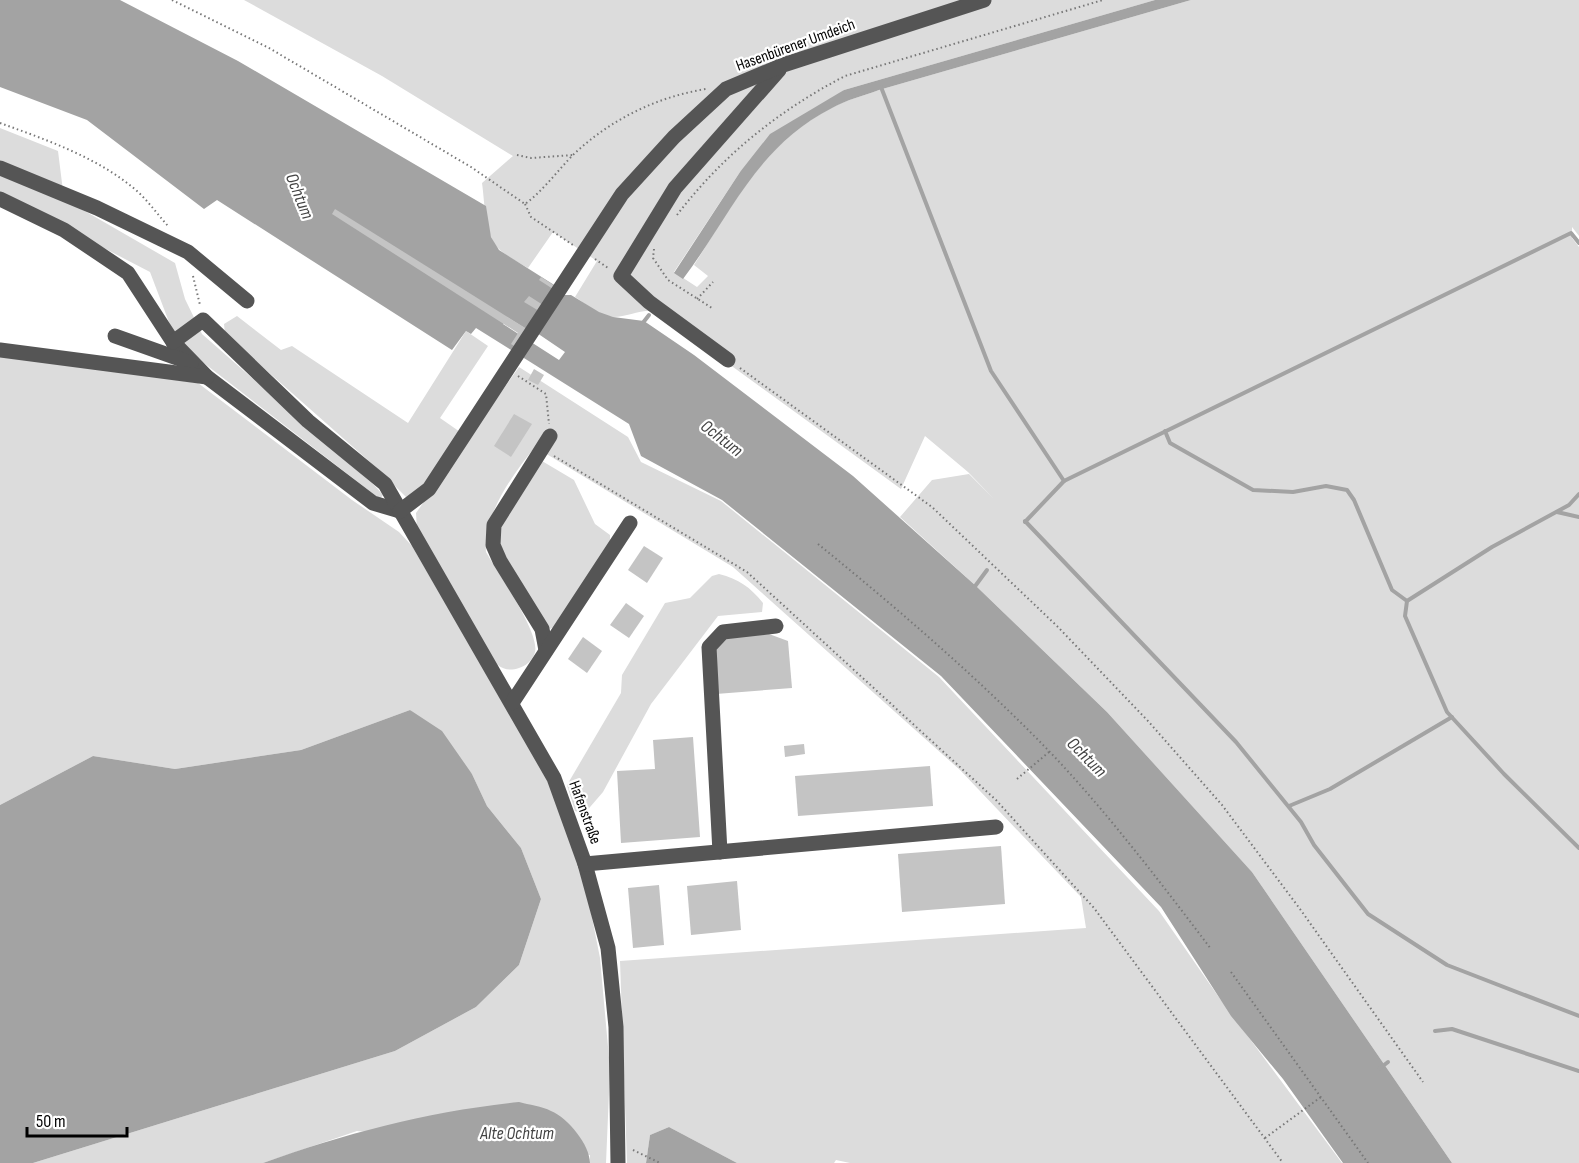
<svg xmlns="http://www.w3.org/2000/svg" width="1579" height="1163" font-family="'Sofia Sans Condensed',sans-serif">
<style>
.green{fill:#dcdcdc}
.water{fill:#a3a3a3}
.lines{fill:none;stroke-linecap:round;stroke-linejoin:round}
.stream{stroke:#a3a3a3;stroke-width:4}
.building{fill:#c4c4c4}
.path{stroke:#777;stroke-width:2;stroke-dasharray:1.5 3;stroke-linecap:butt}
.minor{stroke:#555;stroke-width:15}
.labels{text-anchor:middle;stroke-width:4.5;stroke-linejoin:round;paint-order:stroke}
.street-label{font-size:16px;fill:#000;stroke:#fff}
.water-label{font-size:18px;font-style:italic;fill:#444;stroke:#fff}
</style>
<rect width="100%" height="100%" fill="#fff"/>
<!-- green -->
<g class="green">
<path d="M 244,0 L 1155,0 L 844,90 L 740,172 L 674,272 L 697,287 L 708,276 L 694,265 C 734,203 763,144 831,108 C 846,100 863,96 879,90 L 1191,0 L 1579,0 L 1579,236 L 1572,227 L 1572,238 L 1579,247 L 1579,1163 L 1452,1163 L 1252,872 L 1107,712 L 976,586 L 900,517 L 932,480 L 969,474 L 994,499 L 968,472 L 925,436 L 901,489 L 656,311 C 639,309 628,317 613,317 C 600,316 586,304 575,297 L 597,261 L 553,232 L 528,268 C 519,263 508,257 500,250 C 484,236 485,203 482,183 L 513,156 L 382,76 Z"/>
<polygon points="0,128 58,151 64,199 175,263 185,299 202,334 374,485 383,495 380,499 187,350 172,330 150,272 0,194"/>
<polygon points="237,316 281,350 292,346 408,423 466,331 488,346 440,418 463,434 426,486 409,500 378,469 225,334 224,324"/>
<polygon points="0,355 198,383 352,500 399,532 412,546 549,780 586,887 600,958 610,1069 606,1163 590,1163 590,1155 357,1131 263,1163 33,1163 395,1051 476,1007 519,965 541,899 521,848 487,806 472,774 410,710 301,750 175,769 93,756 0,805"/>
<path d="M 519,367 L 628,437 L 641,462 L 721,501 L 939,677 L 1159,911 L 1218,996 L 1342,1163 L 850,1163 L 836,1160 L 834,1163 L 737,1163 L 669,1127 L 650,1135 L 646,1163 L 627,1163 L 620,961 L 1086,928 L 1081,897 L 960,770 L 733,567 L 535,447 C 513,474 483,515 486,552 C 497,572 540,632 535,652 C 533,660 526,666 519,668 C 504,673 497,665 487,655 L 417,529 L 416,513 Z"/>
<polygon points="542,461 574,480 595,524 610,535 610,542 559,624 550,629 543,622 496,539 498,523"/>
<path d="M 719,574 C 739,579 750,587 763,603 L 762,612 L 718,616 L 651,704 L 603,792 L 584,814 L 575,811 L 567,785 L 621,693 L 622,675 L 665,603 L 690,598 L 712,576 Z"/>
</g>
<!-- water -->
<g class="water">
<polygon points="0,0 120,0 238,61 486,206 491,237 499,250 559,288 531,332 507,317 503,324 559,360 565,352 537,333 561,295 571,295 599,312 613,317 644,321 694,355 853,476 976,586 1107,712 1252,872 1452,1163 1343,1163 1283,1079 1231,1016 1161,907 941,676 722,500 641,456 629,424 476,328 471,334 466,331 452,350 217,200 204,209 87,120 0,87"/>
<path d="M 1155,0 L 1191,0 L 879,90 C 863,96 846,100 832,108 C 755,148 732,214 683,279 L 674,273 L 740,172 L 770,134 L 844,90 Z"/>
<polygon points="410,710 442,731 472,774 487,806 521,848 541,899 519,965 476,1007 395,1051 33,1163 0,1163 0,805 93,756 175,769 301,750"/>
<path d="M 519,1102 C 529,1105 542,1106 551,1111 C 568,1118 590,1145 590,1163 L 263,1163 C 346,1133 431,1111 519,1102 Z"/>
<polygon points="669,1127 737,1163 646,1163 650,1135"/>
</g>
<g class="lines">
<!-- stream -->
<g class="stream">
<polyline points="881,87 991,371 1064,481"/>
<polyline points="642,324 649,315"/>
<polyline points="1165,431 1170,443 1253,490 1293,492 1326,486 1347,490 1354,500 1392,590 1407,601"/>
<polyline points="1579,494 1569,505 1492,547 1407,601 1405,616 1447,712 1504,774 1579,848"/>
<polyline points="1557,512 1579,517"/>
<polyline points="1025,521 1236,742 1301,822 1314,845 1368,914 1447,965 1579,1016"/>
<polyline points="1025,522 1064,481 1571,233 1579,243"/>
<polyline points="973,589 987,570"/>
<polyline points="1289,806 1330,789 1452,717"/>
<polyline points="1435,1031 1452,1029 1579,1071"/>
<polyline points="1379,1069 1388,1062"/>
</g>
</g>
<!-- building -->
<g class="building">
<polygon points="335,209 527,329 539,311 524,302 529,296 543,305 553,289 539,280 541,277 558,288 519,349 511,344 518,333 332,214"/>
<polygon points="534,369 544,375 538,385 528,380"/>
<polygon points="514,414 532,424 511,457 494,446"/>
<polygon points="644,546 663,558 647,583 628,570"/>
<polygon points="626,603 644,616 629,638 610,625"/>
<polygon points="769,634 788,641 792,688 716,694 716,644 725,638"/>
<polygon points="583,637 602,651 587,673 568,659"/>
<polygon points="693,737 700,837 621,843 617,771 655,769 653,740"/>
<polygon points="804,744 805,754 785,757 784,746"/>
<polygon points="930,766 933,806 798,816 795,776"/>
<polygon points="1001,846 1005,904 902,912 898,854"/>
<polygon points="737,881 741,930 691,935 687,886"/>
<polygon points="659,885 664,945 633,948 628,888"/>
</g>
<g class="lines">
<!-- path -->
<g class="path">
<path d="M 172,0 L 269,48 L 471,167 L 525,204 C 544,190 557,171 574,154 C 610,120 656,97 706,89"/>
<path d="M 0,123 C 47,140 99,158 137,191 C 149,202 158,215 168,226"/>
<polyline points="517,155 531,158 573,155"/>
<polyline points="525,204 531,217 573,245"/>
<path d="M 677,215 C 723,155 778,111 845,76 L 1103,0"/>
<polyline points="654,249 653,258 668,280 712,308"/>
<polyline points="595,259 608,268"/>
<polyline points="193,276 200,305"/>
<polyline points="697,299 713,282"/>
<polyline points="740,368 932,507 1058,627 1148,721 1222,805 1300,909 1423,1082"/>
<polyline points="518,376 546,394 549,424"/>
<polyline points="554,456 747,572 996,800 1094,908 1283,1163"/>
<path d="M 818,544 C 898,609 977,677 1049,751 C 1108,813 1160,882 1211,949"/>
<polyline points="1017,779 1049,752"/>
<polyline points="1231,972 1368,1163"/>
<polyline points="1265,1138 1321,1097"/>
<polyline points="633,1150 660,1163"/>
</g>
<!-- minor -->
<g class="minor">
<polyline points="0,168 97,208 188,252 247,301"/>
<polyline points="0,199 64,230 128,273 173,342 207,377 373,503 400,511"/>
<polyline points="115,336 191,363"/>
<polyline points="173,342 203,320 308,421 385,484 554,778 585,864 608,948 616,1027 618,1163"/>
<polyline points="0,350 207,377"/>
<polyline points="728,360 649,302 621,276 675,188 779,70"/>
<polyline points="400,511 429,489 622,194 674,137 726,89 783,65 984,0"/>
<polyline points="546,650 542,629 500,561 493,545 494,525 550,436"/>
<polyline points="512,703 630,523"/>
<polyline points="720,852 709,647 723,632 776,626"/>
<polyline points="585,864 996,827"/>
</g>
</g>
<g class="labels">
<!-- street labels -->
<g class="street-label">
<text transform="translate(795 44) rotate(-20)" y="6">Hasenbürener Umdeich</text>
<text transform="translate(586 812) rotate(70)" y="6">Hafenstraße</text>
</g>
<!-- water labels -->
<g class="water-label">
<text transform="translate(300 196) rotate(68)" y="6">Ochtum</text>
<text transform="translate(722 438) rotate(38)" y="6">Ochtum</text>
<text transform="translate(1087 757) rotate(45)" y="6">Ochtum</text>
<text x="517" y="1139">Alte Ochtum</text>
</g>
</g>
<!-- scale -->
<path d="M27 1127v9h100v-9" fill="none" stroke="#000000" stroke-width="3"/>
<text x="36" y="1127" font-size="18" fill="#000000" stroke="#ffffff" stroke-width="4.5" paint-order="stroke">50 m</text>
</svg>
